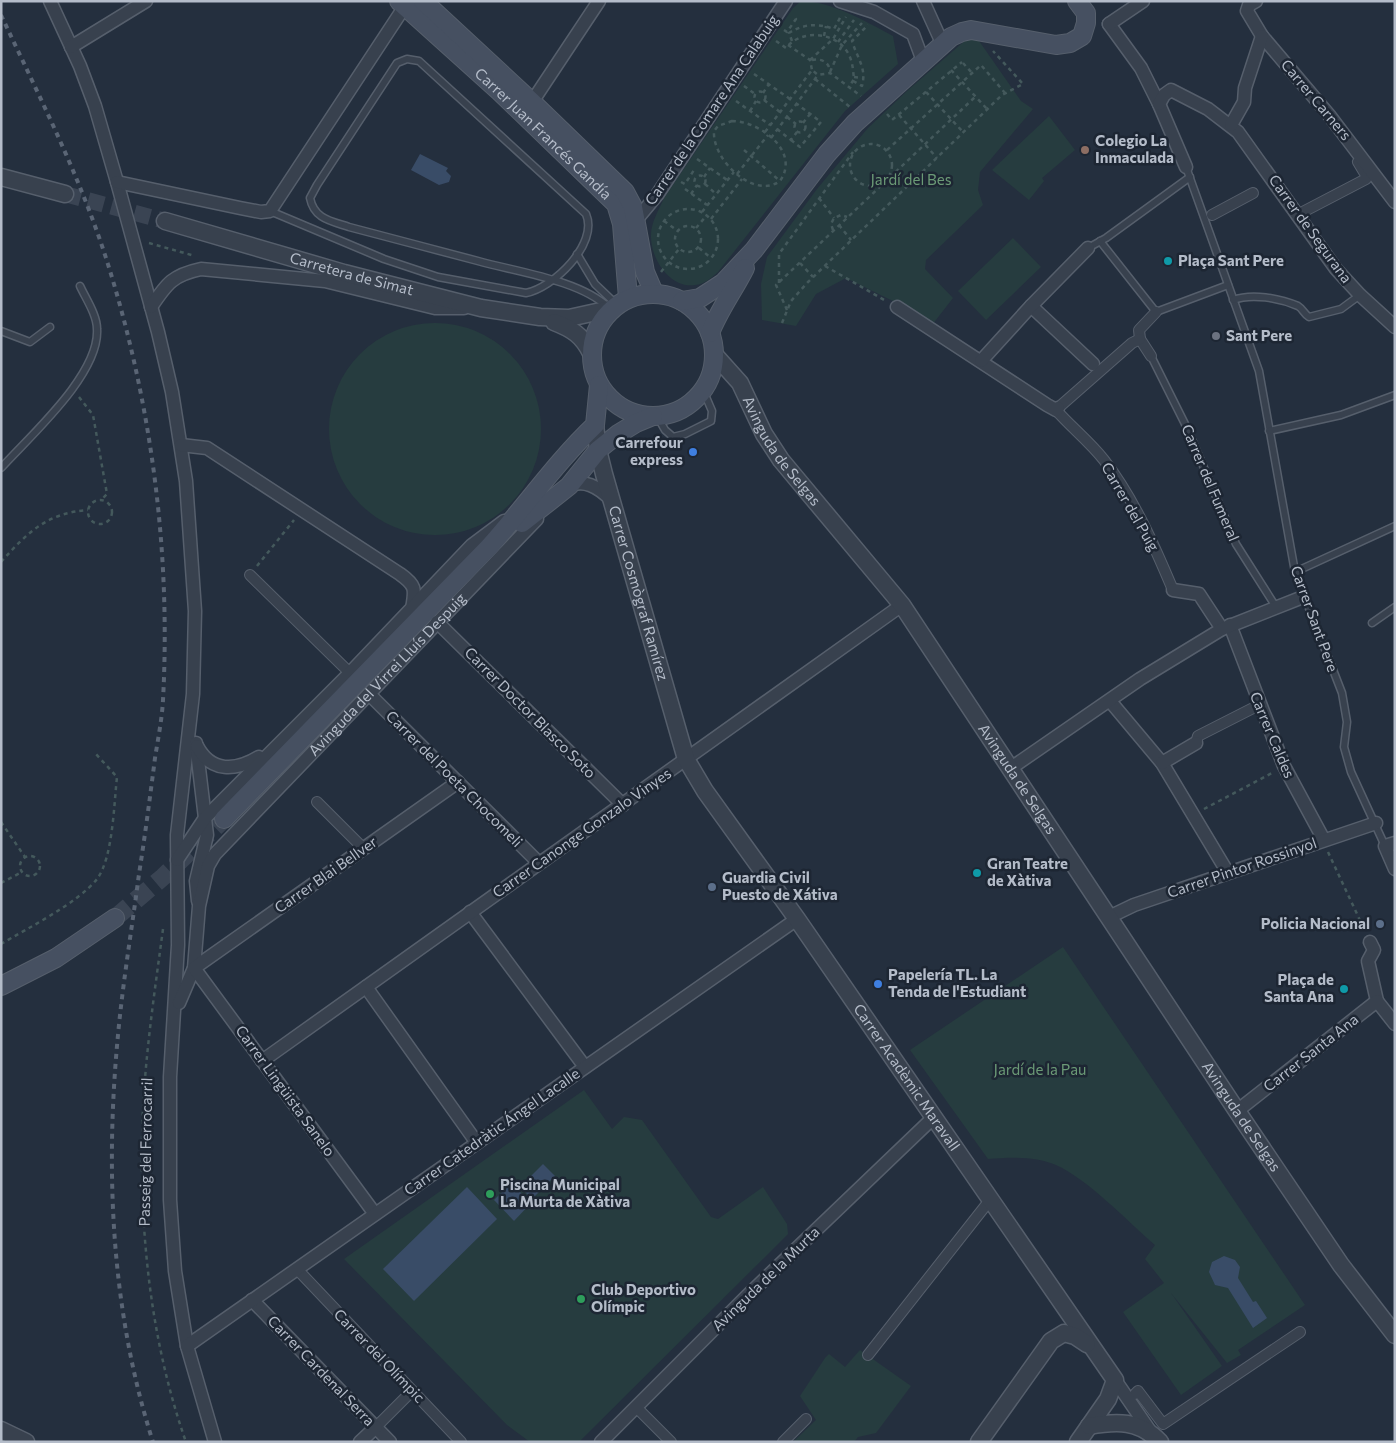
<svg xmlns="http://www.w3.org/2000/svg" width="1396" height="1443" font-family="Commissioner,sans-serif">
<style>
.green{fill:#263c3f}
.water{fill:#394c67}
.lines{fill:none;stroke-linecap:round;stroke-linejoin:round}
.tertiary-tunnel{stroke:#3a4453;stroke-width:16;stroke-dasharray:16 8;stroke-linecap:butt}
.secondary-tunnel{stroke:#3a4453;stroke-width:18;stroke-dasharray:18 9;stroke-linecap:butt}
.service-casing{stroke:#565f6c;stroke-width:9}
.pedestrian-casing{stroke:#565f6c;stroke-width:12}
.minor-casing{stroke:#565f6c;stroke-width:15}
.tertiary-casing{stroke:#565f6c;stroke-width:19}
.secondary-casing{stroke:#565f6c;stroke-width:20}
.path{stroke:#44595c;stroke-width:2.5;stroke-dasharray:4 4;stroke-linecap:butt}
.service{stroke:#38414e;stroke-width:6}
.pedestrian{stroke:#38414e;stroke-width:10}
.minor{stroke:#38414e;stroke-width:12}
.tertiary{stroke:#38414e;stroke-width:16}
.secondary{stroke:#465061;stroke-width:18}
.rail{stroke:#5a6575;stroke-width:4;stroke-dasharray:5 5;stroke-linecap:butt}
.education-dot{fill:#8d6e63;stroke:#1d2633;stroke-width:2}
.culture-dot{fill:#0f9aa8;stroke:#1d2633;stroke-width:2}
.worship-dot{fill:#6b7280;stroke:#1d2633;stroke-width:2}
.shop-dot{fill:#3f7fe0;stroke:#1d2633;stroke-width:2}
.service-dot{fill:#5c6f8a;stroke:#1d2633;stroke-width:2}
.leisure-dot{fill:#2e9e5b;stroke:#1d2633;stroke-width:2}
.labels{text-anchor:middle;stroke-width:5;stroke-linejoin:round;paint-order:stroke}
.street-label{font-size:15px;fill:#b4bcc9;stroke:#1d2633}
.poi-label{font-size:15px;font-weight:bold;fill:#b4bcc9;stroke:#1d2633;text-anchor:start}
.park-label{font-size:15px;fill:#6b9a76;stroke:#1d2633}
</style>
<rect width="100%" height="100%" fill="#242f3e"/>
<!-- green -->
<g class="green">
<path d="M 801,1 C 831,1 867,22 893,36 L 898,64 L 845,111 L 718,272 C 711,278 705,284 695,285 C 669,289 650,257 651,235 C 651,222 659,210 664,198 L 793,8 Z"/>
<polygon points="968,38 977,38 1021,101 1033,109 980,172 978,190 983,205 926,260 925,269 953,298 932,325 897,303 846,278 816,294 796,326 762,320 761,284 767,257 817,189 868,128 907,91"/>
<polygon points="1049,116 1075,150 1042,178 1044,181 1029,200 992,170"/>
<polygon points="1013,238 1041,267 986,320 958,291"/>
<circle cx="435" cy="429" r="106"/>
<path d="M 1063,947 L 1305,1305 L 1238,1350 L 1241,1355 L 1227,1363 L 1171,1293 L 1222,1366 L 1181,1395 L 1123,1312 L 1164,1283 L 1145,1259 L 1155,1245 C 1127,1221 1089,1180 1056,1165 C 1036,1156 1009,1157 988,1159 L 910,1050 Z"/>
<polygon points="584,1090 612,1129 624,1117 642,1120 711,1217 718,1219 763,1187 787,1224 788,1234 579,1442 530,1442 507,1425 344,1259"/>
<polygon points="860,1350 911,1386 876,1433 858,1437 854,1442 793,1442 816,1420 800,1396 825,1358 829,1354 845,1367"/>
</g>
<!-- water -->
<g class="water">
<polygon points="420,154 448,168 446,171 451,176 449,182 439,185 411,170"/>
<polygon points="543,1164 555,1176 532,1199 520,1187"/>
<polygon points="511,1183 531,1203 514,1221 494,1200"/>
<polygon points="467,1187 497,1219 414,1301 383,1269"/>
<polygon points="1224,1256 1235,1260 1240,1267 1238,1278 1253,1302 1256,1301 1267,1318 1253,1328 1228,1288 1215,1285 1209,1272 1212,1262"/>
</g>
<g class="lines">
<!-- tertiary-tunnel -->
<polyline class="tertiary-tunnel" points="65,194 165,221"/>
<!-- secondary-tunnel -->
<polyline class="secondary-tunnel" points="115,918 163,877 224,819"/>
<!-- service casing -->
<g class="service-casing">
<g id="service">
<polyline points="1186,167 1259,371 1295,572 1342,693 1347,722 1344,747 1351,772 1385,846"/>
<path d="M 270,211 L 384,259 L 438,277 L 526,293 C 553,288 599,244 586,214 L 419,61 L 407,59 L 397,63 L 317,185 L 310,198 C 314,219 331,221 349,227 C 392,238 435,250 478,261 C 517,272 580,280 609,308"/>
<polyline points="1100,241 1156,312 1228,285"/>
<polyline points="1088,248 1106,238 1190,177"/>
<polyline points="577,254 595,284 617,305"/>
<path d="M 1233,300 C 1252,293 1279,298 1298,306 C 1303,309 1304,314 1309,317 L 1341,309 L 1360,295"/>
<polyline points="1,331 30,342 50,327"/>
<polyline points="1151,356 1188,430 1236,544 1276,607"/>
<polyline points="657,416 665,430 673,437 685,434 711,421 712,411 703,390"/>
<polyline points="1269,431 1341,415 1395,395"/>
<path d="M 1,468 C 31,435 100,374 97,329 C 97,315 86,299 80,286"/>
<polyline points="1295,572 1395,526"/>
<polyline points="1372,623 1395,607"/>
</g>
</g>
<!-- pedestrian casing -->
<g class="pedestrian-casing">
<g id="pedestrian">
<polyline points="1212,215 1253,193"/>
<polyline points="1297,215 1366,179 1367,177 1358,162 1360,160"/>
<polyline points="1151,356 1140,339 1139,330 1156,312"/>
<polyline points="1058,408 1132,343 1140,339"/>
<path d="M 1056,410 C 1071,427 1090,442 1104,460 C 1134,499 1154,545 1173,590"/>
<polyline points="250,575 350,673"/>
<polyline points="1196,743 1198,736 1259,705"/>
<polyline points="317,802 364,849"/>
<polyline points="297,1269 461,1442"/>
<polyline points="868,1355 990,1200"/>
<polyline points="1135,1394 1138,1391 1163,1424 1300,1332"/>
<polyline points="636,1407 671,1442"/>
<polyline points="376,1427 412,1391"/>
<polyline points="783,1442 806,1419"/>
</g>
</g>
<!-- minor casing -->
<g class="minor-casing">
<g id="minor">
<polyline points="50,1 80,66 95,106 117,182 158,332 172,392 186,481 195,611 193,694 177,835 178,945 170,1077 170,1200 175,1271 187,1346 215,1442"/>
<polyline points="840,1 874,12 913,34 923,61"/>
<polyline points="923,1 943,45"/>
<polyline points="1256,1 1249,5 1247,11 1262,36 1329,115 1395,202"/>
<polyline points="1109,24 1141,68 1159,104 1186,167"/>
<polyline points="1109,24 1143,1"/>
<polyline points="71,47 146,1"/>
<polyline points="532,102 599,1"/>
<polyline points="1159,104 1164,95 1171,90 1208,109 1238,132 1336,269 1360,295 1395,327"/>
<polyline points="1231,125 1244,102 1245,88 1262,36"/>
<polyline points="117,182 240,208 261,212 270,211 405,6"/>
<polyline points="637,219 657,195 786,1"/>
<polyline points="1031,306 1093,364"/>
<path d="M 151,307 C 167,283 173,275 201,269 L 325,281 L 435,308 L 464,308"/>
<polyline points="897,307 1047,405 1056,410 1058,408"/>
<polyline points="981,361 1031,306 1088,248"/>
<path d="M 181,445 L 207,448 L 400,574 C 417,586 415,590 412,609"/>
<path d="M 566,489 C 581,475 601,489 611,500"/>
<polyline points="1173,590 1199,594 1222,629"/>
<polyline points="437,622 623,805"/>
<polyline points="1230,625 1284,766 1324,840"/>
<polyline points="369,694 539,863"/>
<polyline points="1110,701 1162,763 1228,873"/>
<polyline points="196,743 207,835 196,881 198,901"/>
<path d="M 197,746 C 211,773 236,771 259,757"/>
<polyline points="1162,763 1196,743"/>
<polyline points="1011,768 1140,679 1222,629 1303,597"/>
<polyline points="1395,843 1385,846 1395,869"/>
<polyline points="177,860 205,818 350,673 472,545 504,521"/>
<polyline points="470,912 585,1067"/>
<polyline points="1109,917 1134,905 1376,823"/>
<polyline points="1370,942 1374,950 1368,961 1377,1001"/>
<polyline points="366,987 477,1143"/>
<path id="s1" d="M 179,1003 L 194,968 L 199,906 L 208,866 L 215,854 L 537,519"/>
<polyline points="262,1061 902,605"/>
<polyline points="1237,1111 1377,1001 1395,1024"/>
<polyline points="375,1214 194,968 458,782"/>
<polyline points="252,1300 390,1442"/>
<polyline points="187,1346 797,919"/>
<polyline points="1115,1380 1152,1434"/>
<polyline points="360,1442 376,1427"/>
<polyline points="601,1442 747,1296 933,1118"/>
</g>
</g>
<!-- tertiary casing -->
<g class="tertiary-casing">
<g id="tertiary">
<polyline points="1,177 65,194"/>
<path id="s2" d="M 165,221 L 344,273 L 481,308 L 540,317 L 569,318 L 610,309"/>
<path d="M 554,322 C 572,329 582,335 591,353"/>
<path id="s3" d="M 714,354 L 740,383 L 764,434 L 781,460 L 902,605 L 1237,1111 L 1341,1265 L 1395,1335"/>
<path id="s4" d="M 595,425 L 598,450 L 604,474 L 686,759 L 705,791 L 797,919 L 1115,1380 L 1108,1399 L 1078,1442"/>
<path d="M 1089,1426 C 1117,1421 1139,1420 1160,1442"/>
<polyline points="1,1430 26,1442"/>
<polyline points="979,1442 1051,1341 1064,1333 1075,1336 1087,1344"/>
</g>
</g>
<!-- secondary casing -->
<g class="secondary-casing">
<g id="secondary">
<path id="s5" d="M 399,1 L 499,91 L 616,204 L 622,224 L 628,298"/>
<polyline points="423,1 532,102 625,192 633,207 645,272 654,293"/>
<circle cx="653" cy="355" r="61"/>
<polyline points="682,301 700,298 723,283 754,250 827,154 855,123 951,37 962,32 971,30 1056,45 1070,43 1082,36 1086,23 1086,13 1077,1"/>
<path d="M 710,333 C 719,310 734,290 745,268"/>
<polyline points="522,523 569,486 598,450 618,434 636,423 653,416"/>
<path d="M 224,819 L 489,547 C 525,507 556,462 595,425 L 599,385"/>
<polyline points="1,986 56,958 115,918"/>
</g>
</g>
<!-- path -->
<g class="path">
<polyline points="784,30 787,32 796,19 792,17"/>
<polyline points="824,36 826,26"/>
<path d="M 776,41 L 786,48 C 802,28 838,32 849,55 C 853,63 853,71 854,79 L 849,87"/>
<path d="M 792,41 L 789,33 C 803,24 818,23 834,29 L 841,16"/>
<polyline points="838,42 854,20"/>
<polyline points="788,45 810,60 812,70"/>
<polyline points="810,60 833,39 846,17"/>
<path d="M 812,60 C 821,58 829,62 830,71"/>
<polyline points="963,63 972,73"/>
<polyline points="951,70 987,109"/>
<polyline points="830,72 842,45 862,23"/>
<polyline points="754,74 790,99"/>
<polyline points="854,77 864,78"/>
<polyline points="815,79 850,107"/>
<path d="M 853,81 L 862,86 C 867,68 857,58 852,41 L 868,25"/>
<polyline points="744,86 755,94"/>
<circle cx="760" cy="97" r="5.5"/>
<polyline points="926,92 963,132"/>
<polyline points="763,93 769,84"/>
<polyline points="764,100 780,112"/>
<polyline points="736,101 770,125"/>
<polyline points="750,111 756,101"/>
<polyline points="887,114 892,120 962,62"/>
<polyline points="899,115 937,158"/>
<polyline points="787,117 796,124"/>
<path d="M 732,121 C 759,121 801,151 780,181 C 754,200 712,160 714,131 L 718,126 Z"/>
<circle cx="800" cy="127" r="5.5"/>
<polyline points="803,123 810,114"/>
<polyline points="777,129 791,140 797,132"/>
<polyline points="765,132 812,70 818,75 830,73 861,96"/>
<polyline points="771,138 818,75"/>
<polyline points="791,140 800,147 821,122 797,104"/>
<circle cx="871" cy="165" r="21"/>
<polyline points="744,150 780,181"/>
<polyline points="887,150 981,65 1005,93"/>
<polyline points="697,159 727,180"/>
<polyline points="737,174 768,135"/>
<circle cx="700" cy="181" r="5.5"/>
<polyline points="704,177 710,168"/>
<polyline points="681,182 685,184 694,170 692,168"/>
<polyline points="705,184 716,194"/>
<polyline points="685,189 707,205"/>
<polyline points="691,194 697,185"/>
<polyline points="819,198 834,218"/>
<circle cx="688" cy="239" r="30"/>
<polyline points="702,212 734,172"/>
<polyline points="711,219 742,179"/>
<polyline points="664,221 678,231"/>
<polyline points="839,225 851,240"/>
<circle cx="688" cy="239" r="13"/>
<polyline points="696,228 707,215"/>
<polyline points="833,230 831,224 834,218 841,215 847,217"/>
<polyline points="149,243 195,256"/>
<polyline points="699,248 711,258"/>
<polyline points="800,263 813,277"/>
<polyline points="825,266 886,301"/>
<polyline points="661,272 679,249"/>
<polyline points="779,283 779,254 853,152"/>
<polyline points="787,310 776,285 975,97"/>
<polyline points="782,323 791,301 808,282 1002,95 1023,84 993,51"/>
<polyline points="79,397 93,415 107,494 102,499"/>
<circle cx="100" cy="512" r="12"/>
<path d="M 1,562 C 28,532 47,513 88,510"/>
<polyline points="257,566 294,520"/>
<polyline points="1204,809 1272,773"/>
<polyline points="1,822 25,857"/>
<polyline points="1328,852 1365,931"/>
<circle cx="30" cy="866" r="10"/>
<polyline points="1,883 22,872"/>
<path d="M 163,929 C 155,989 146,1049 143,1109 C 138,1220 149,1337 186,1442"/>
<path d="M 1,944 C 28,928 78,903 97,879 C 113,858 114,803 117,777 L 95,753"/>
</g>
<!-- service -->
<use href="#service" class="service"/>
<!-- pedestrian -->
<use href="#pedestrian" class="pedestrian"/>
<!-- minor -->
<use href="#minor" class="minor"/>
<!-- tertiary -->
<use href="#tertiary" class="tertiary"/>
<!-- secondary -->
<use href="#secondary" class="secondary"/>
<!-- rail -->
<path class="rail" d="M 1,15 C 38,94 79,174 106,258 C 151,400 171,550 163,700 C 162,719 158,739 155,758 C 150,797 145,836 139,874 C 132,928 123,981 118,1035 C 105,1171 111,1311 153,1442"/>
</g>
<!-- markers -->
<circle class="education-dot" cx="1085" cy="150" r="5"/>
<g class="culture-dot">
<circle cx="1168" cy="261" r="5"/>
<circle cx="977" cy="873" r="5"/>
<circle cx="1344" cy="989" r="5"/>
</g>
<circle class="worship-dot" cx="1216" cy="336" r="5"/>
<g class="shop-dot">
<circle cx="693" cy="452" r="5"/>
<circle cx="878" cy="984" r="5"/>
</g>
<g class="service-dot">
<circle cx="712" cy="887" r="5"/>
<circle cx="1380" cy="924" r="5"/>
</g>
<g class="leisure-dot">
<circle cx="490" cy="1194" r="5"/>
<circle cx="581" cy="1299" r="5"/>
</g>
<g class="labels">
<!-- street labels -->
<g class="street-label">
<text transform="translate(1316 100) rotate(50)" y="5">Carrer Carners</text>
<text transform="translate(712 110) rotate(-56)" y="5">Carrer de la Comare Ana Calabuig</text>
<text dy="5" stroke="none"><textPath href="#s5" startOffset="196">Carrer Juan Francés Gandía</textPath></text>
<text transform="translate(1310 229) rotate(54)" y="5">Carrer de Segurana</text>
<text dy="5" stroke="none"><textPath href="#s2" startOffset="194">Carretera de Simat</textPath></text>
<text dy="5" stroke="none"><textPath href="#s3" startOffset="119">Avinguda de Selgas</textPath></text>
<text transform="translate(1210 483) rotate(67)" y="5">Carrer del Fumeral</text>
<text transform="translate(1130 507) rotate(60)" y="5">Carrer del Puig</text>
<text dy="5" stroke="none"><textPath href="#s4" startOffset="174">Carrer Cosmògraf Ramírez</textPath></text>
<text transform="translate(1314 619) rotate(70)" y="5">Carrer Sant Pere</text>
<text dy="5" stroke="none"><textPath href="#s1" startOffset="404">Avinguda del Virrei Lluís Despuig</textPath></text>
<text transform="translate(530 713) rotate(45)" y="5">Carrer Doctor Blasco Soto</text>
<text transform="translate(1272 735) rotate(67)" y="5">Carrer Caldes</text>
<text dy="5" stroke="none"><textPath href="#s3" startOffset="524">Avinguda de Selgas</textPath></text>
<text transform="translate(454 779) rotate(45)" y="5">Carrer del Poeta Chocomeli</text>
<text transform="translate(582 833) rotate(-35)" y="5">Carrer Canonge Gonzalo Vinyes</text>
<text transform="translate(1242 868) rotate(-19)" y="5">Carrer Pintor Rossinyol</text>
<text transform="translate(326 875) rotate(-35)" y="5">Carrer Blai Bellver</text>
<text transform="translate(1311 1053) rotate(-38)" y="5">Carrer Santa Ana</text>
<text dy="5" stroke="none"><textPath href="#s4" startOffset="734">Carrer Acadèmic Maravall</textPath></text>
<text transform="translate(285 1091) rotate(54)" y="5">Carrer Lingüista Sanelo</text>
<text dy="5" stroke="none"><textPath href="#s3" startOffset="929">Avinguda de Selgas</textPath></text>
<text transform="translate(492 1132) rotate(-35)" y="5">Carrer Catedràtic Ángel Lacalle</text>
<text transform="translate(146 1152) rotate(-89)" y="5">Passeig del Ferrocarril</text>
<text transform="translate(766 1279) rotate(-44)" y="5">Avinguda de la Murta</text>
<text transform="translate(379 1356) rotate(46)" y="5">Carrer del Olímpic</text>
<text transform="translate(321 1371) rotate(46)" y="5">Carrer Cardenal Serra</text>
</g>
<!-- poi labels -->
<g class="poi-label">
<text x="1095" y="146">Colegio La<tspan x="1095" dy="17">Inmaculada</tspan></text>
<text x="1178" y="266">Plaça Sant Pere</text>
<text x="1226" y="341">Sant Pere</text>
<text x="683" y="448" text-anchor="end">Carrefour<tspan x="683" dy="17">express</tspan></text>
<text x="987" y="869">Gran Teatre<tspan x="987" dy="17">de Xàtiva</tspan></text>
<text x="722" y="883">Guardia Civil<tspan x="722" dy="17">Puesto de Xátiva</tspan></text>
<text x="1370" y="929" text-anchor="end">Policia Nacional</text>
<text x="888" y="980">Papelería TL. La<tspan x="888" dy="17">Tenda de l'Estudiant</tspan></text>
<text x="1334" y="985" text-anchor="end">Plaça de<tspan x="1334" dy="17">Santa Ana</tspan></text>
<text x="500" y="1190">Piscina Municipal<tspan x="500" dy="17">La Murta de Xàtiva</tspan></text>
<text x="591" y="1295">Club Deportivo<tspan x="591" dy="17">Olímpic</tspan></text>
</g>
<!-- park labels -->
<g class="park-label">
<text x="911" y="185">Jardí del Bes</text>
<text x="1040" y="1075">Jardí de la Pau</text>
</g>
</g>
<!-- border -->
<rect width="1396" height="1443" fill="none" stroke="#b4bcc9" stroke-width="5"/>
</svg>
